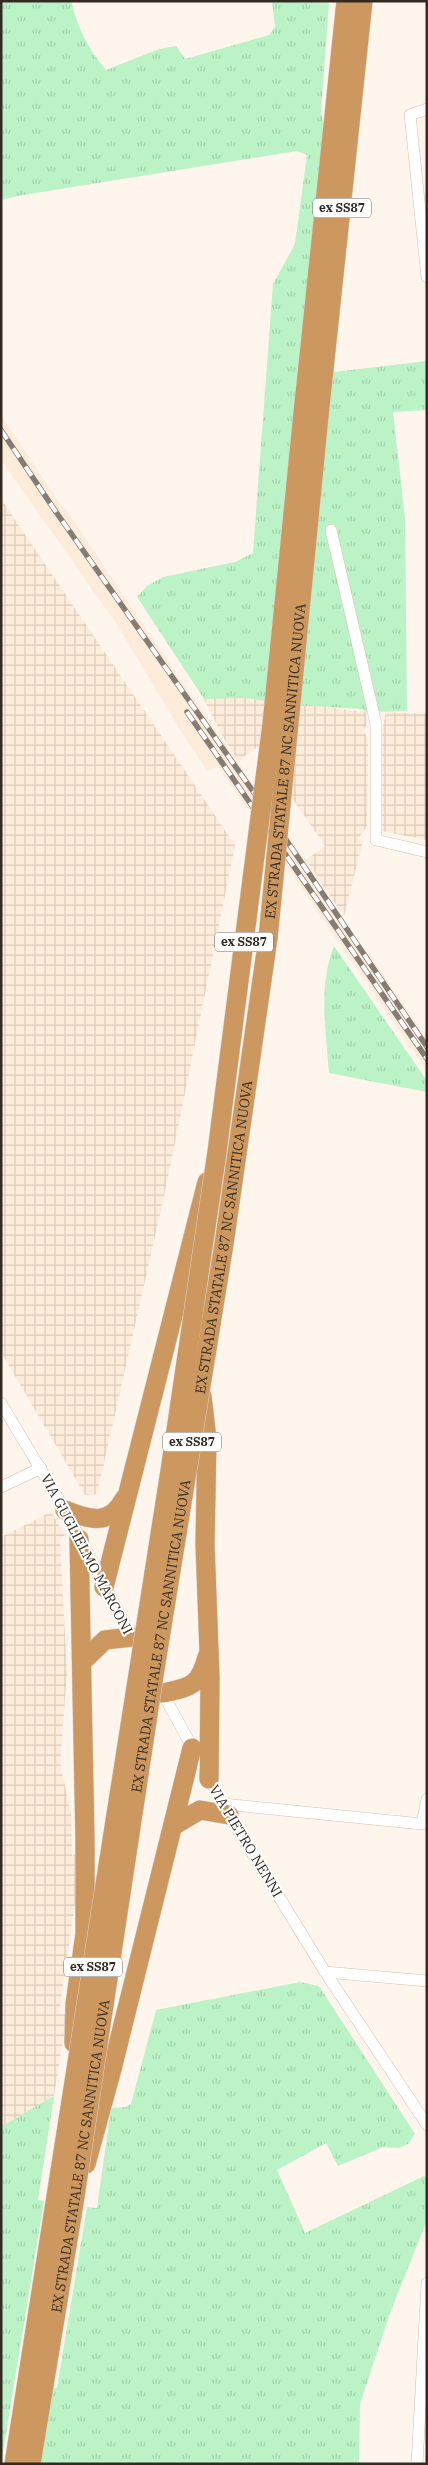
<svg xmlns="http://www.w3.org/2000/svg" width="428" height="2465" font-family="'IBM Plex Serif',serif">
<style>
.industrial{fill:url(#industrial-grid)}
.built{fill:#feecdb}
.grass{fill:url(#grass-tufts)}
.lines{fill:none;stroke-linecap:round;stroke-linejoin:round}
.minor-casing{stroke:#d8c1ac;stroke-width:12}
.trunk-casing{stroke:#d6d5d3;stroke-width:20}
.minor{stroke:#fff;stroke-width:11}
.trunk{stroke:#cc985f;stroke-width:19}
.rail-casing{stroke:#857d74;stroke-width:5.5}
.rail{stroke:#fff;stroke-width:4;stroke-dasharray:11;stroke-linecap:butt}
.trunk-bridge-casing{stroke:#d6d5d3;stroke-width:20;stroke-linecap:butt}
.trunk-bridge{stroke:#cc985f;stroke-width:19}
.labels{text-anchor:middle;stroke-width:4;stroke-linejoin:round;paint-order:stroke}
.shield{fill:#fff;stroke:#706b64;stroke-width:1}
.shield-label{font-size:12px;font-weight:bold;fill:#332b22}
.street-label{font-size:14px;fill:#332b22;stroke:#fff}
</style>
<defs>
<pattern id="industrial-grid" width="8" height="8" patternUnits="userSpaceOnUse" patternTransform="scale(1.25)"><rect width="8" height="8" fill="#feecdb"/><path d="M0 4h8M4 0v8" fill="none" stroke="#dacbbc"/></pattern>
<pattern id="grass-tufts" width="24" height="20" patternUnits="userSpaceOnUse" patternTransform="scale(1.25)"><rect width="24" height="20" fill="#bbf2c6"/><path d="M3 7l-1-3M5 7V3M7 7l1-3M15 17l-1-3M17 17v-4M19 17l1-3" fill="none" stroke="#a1d0aa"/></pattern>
</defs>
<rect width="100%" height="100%" fill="#fef5ec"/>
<!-- industrial -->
<g class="industrial">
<polygon points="1,499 235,845 165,1192 97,1494 85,1495 1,1352"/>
<polygon points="228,697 263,699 366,712 367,724 363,731 368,738 367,826 358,839 363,841 344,916 306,860 325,846 257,747 238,761 223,737 204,699"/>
<polygon points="386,712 427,714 427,840 381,831 382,732"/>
<polygon points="51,1512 65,1535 60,1541 67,1673 60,1763 71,1815 72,1856 77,1853 77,1889 59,2013 67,2015 54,2096 1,2127 1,1537"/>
</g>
<!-- built -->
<polygon class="built" points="1,415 62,507 65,508 142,623 307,862 360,945 372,958 427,1038 427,1071 218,766 208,771 185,738 118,626 1,460"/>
<!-- grass -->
<g class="grass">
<path d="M 1,1 L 71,1 C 77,26 89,51 106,70 L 159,49 L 176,46 L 185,59 L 269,35 L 275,27 L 272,1 L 329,3 L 321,110 L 324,129 L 297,373 L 334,372 L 427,361 L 427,410 L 393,412 L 405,518 L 407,711 L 366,712 L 361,709 L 297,705 L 245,698 L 204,699 L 137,597 L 147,586 L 163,577 L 235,562 L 253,553 L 273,284 L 295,244 L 307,155 L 297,151 L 17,196 L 1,200 Z"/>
<path d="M 334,946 L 427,1081 L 427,1092 L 329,1073 C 326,1031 318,986 334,946 Z"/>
<polygon points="300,1982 319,1986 415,2134 408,2144 399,2148 383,2147 338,2166 326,2143 277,2170 305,2233 424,2176 427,2179 427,2220 390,2313 360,2404 359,2464 39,2464 50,2388 57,2388 87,2207 97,2208 111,2108 126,2107 131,2104 156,2010"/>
<polygon points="54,2096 38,2200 44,2201 1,2464 1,2127"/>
</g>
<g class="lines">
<!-- minor casing -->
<g class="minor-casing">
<g id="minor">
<polyline points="427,109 410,115 427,277"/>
<polyline points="331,530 376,724 376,840 427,852"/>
<polyline points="1,1403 65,1510 134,1641"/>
<polyline points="1,1487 41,1468"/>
<polyline points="161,1690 229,1815 325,1972 427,2125"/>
<polyline points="223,1804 422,1824 427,1799"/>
<polyline points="325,1972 427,1981"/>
<polyline points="417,2464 427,2283"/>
</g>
</g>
<!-- trunk casing -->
<g class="trunk-casing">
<g id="trunk">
<polyline points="303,413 346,1"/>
<polyline points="319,416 363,1"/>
<polyline points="202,1396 207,1439 205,1544 210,1678 209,1779"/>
<path d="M 65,1510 C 90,1520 110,1526 124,1499"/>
<polyline points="104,1587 207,1182"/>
<polyline points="82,1662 105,1640 132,1637"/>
<path d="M 163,1693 C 190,1687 199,1687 207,1657"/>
<polyline points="173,1826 200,1810 229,1815"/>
<polyline points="74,2043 75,2004 85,1934 85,1840 79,1539"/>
<polyline points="86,2164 112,2069 192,1748"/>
</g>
</g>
<!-- minor -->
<use href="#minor" class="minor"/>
<!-- trunk -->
<use href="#trunk" class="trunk"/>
<!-- rail casing -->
<g class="rail-casing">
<g id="rail">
<polyline points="1,430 56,512 257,797 427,1047"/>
<polyline points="187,712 427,1059"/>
</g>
</g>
<!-- rail -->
<use href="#rail" class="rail"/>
<!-- trunk-bridge casing -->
<g class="trunk-bridge-casing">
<g id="trunk-bridge">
<polyline points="14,2464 170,1471 217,1152 272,724 303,413"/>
<path id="s1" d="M 31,2464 L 74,2203 L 154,1675 L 224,1244 L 268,938 L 319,416"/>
</g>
</g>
<!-- trunk-bridge -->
<use href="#trunk-bridge" class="trunk-bridge"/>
</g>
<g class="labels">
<!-- shield labels -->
<g class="shield">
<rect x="313" y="198.5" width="58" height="19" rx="4"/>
<rect x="215" y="932.5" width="58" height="19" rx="4"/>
<rect x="163" y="1432.5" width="58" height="19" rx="4"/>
<rect x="64" y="1957.5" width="58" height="19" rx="4"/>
</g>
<g class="shield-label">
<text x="342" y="212">ex SS87</text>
<text x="244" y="946">ex SS87</text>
<text x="192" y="1446">ex SS87</text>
<text x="93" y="1971">ex SS87</text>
</g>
<!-- street labels -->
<g class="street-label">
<text dy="5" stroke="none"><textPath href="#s1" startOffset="1722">EX STRADA STATALE 87 NC SANNITICA NUOVA</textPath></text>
<text dy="5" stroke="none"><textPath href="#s1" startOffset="1242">EX STRADA STATALE 87 NC SANNITICA NUOVA</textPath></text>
<text transform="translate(87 1554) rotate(62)" y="5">VIA GUGLIELMO MARCONI</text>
<text dy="5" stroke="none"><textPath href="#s1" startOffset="838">EX STRADA STATALE 87 NC SANNITICA NUOVA</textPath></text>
<text transform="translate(246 1841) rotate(59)" y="5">VIA PIETRO NENNI</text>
<text dy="5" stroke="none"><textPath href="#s1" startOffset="312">EX STRADA STATALE 87 NC SANNITICA NUOVA</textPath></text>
</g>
</g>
<!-- border -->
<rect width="428" height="2465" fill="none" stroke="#332b22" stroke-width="5"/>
</svg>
